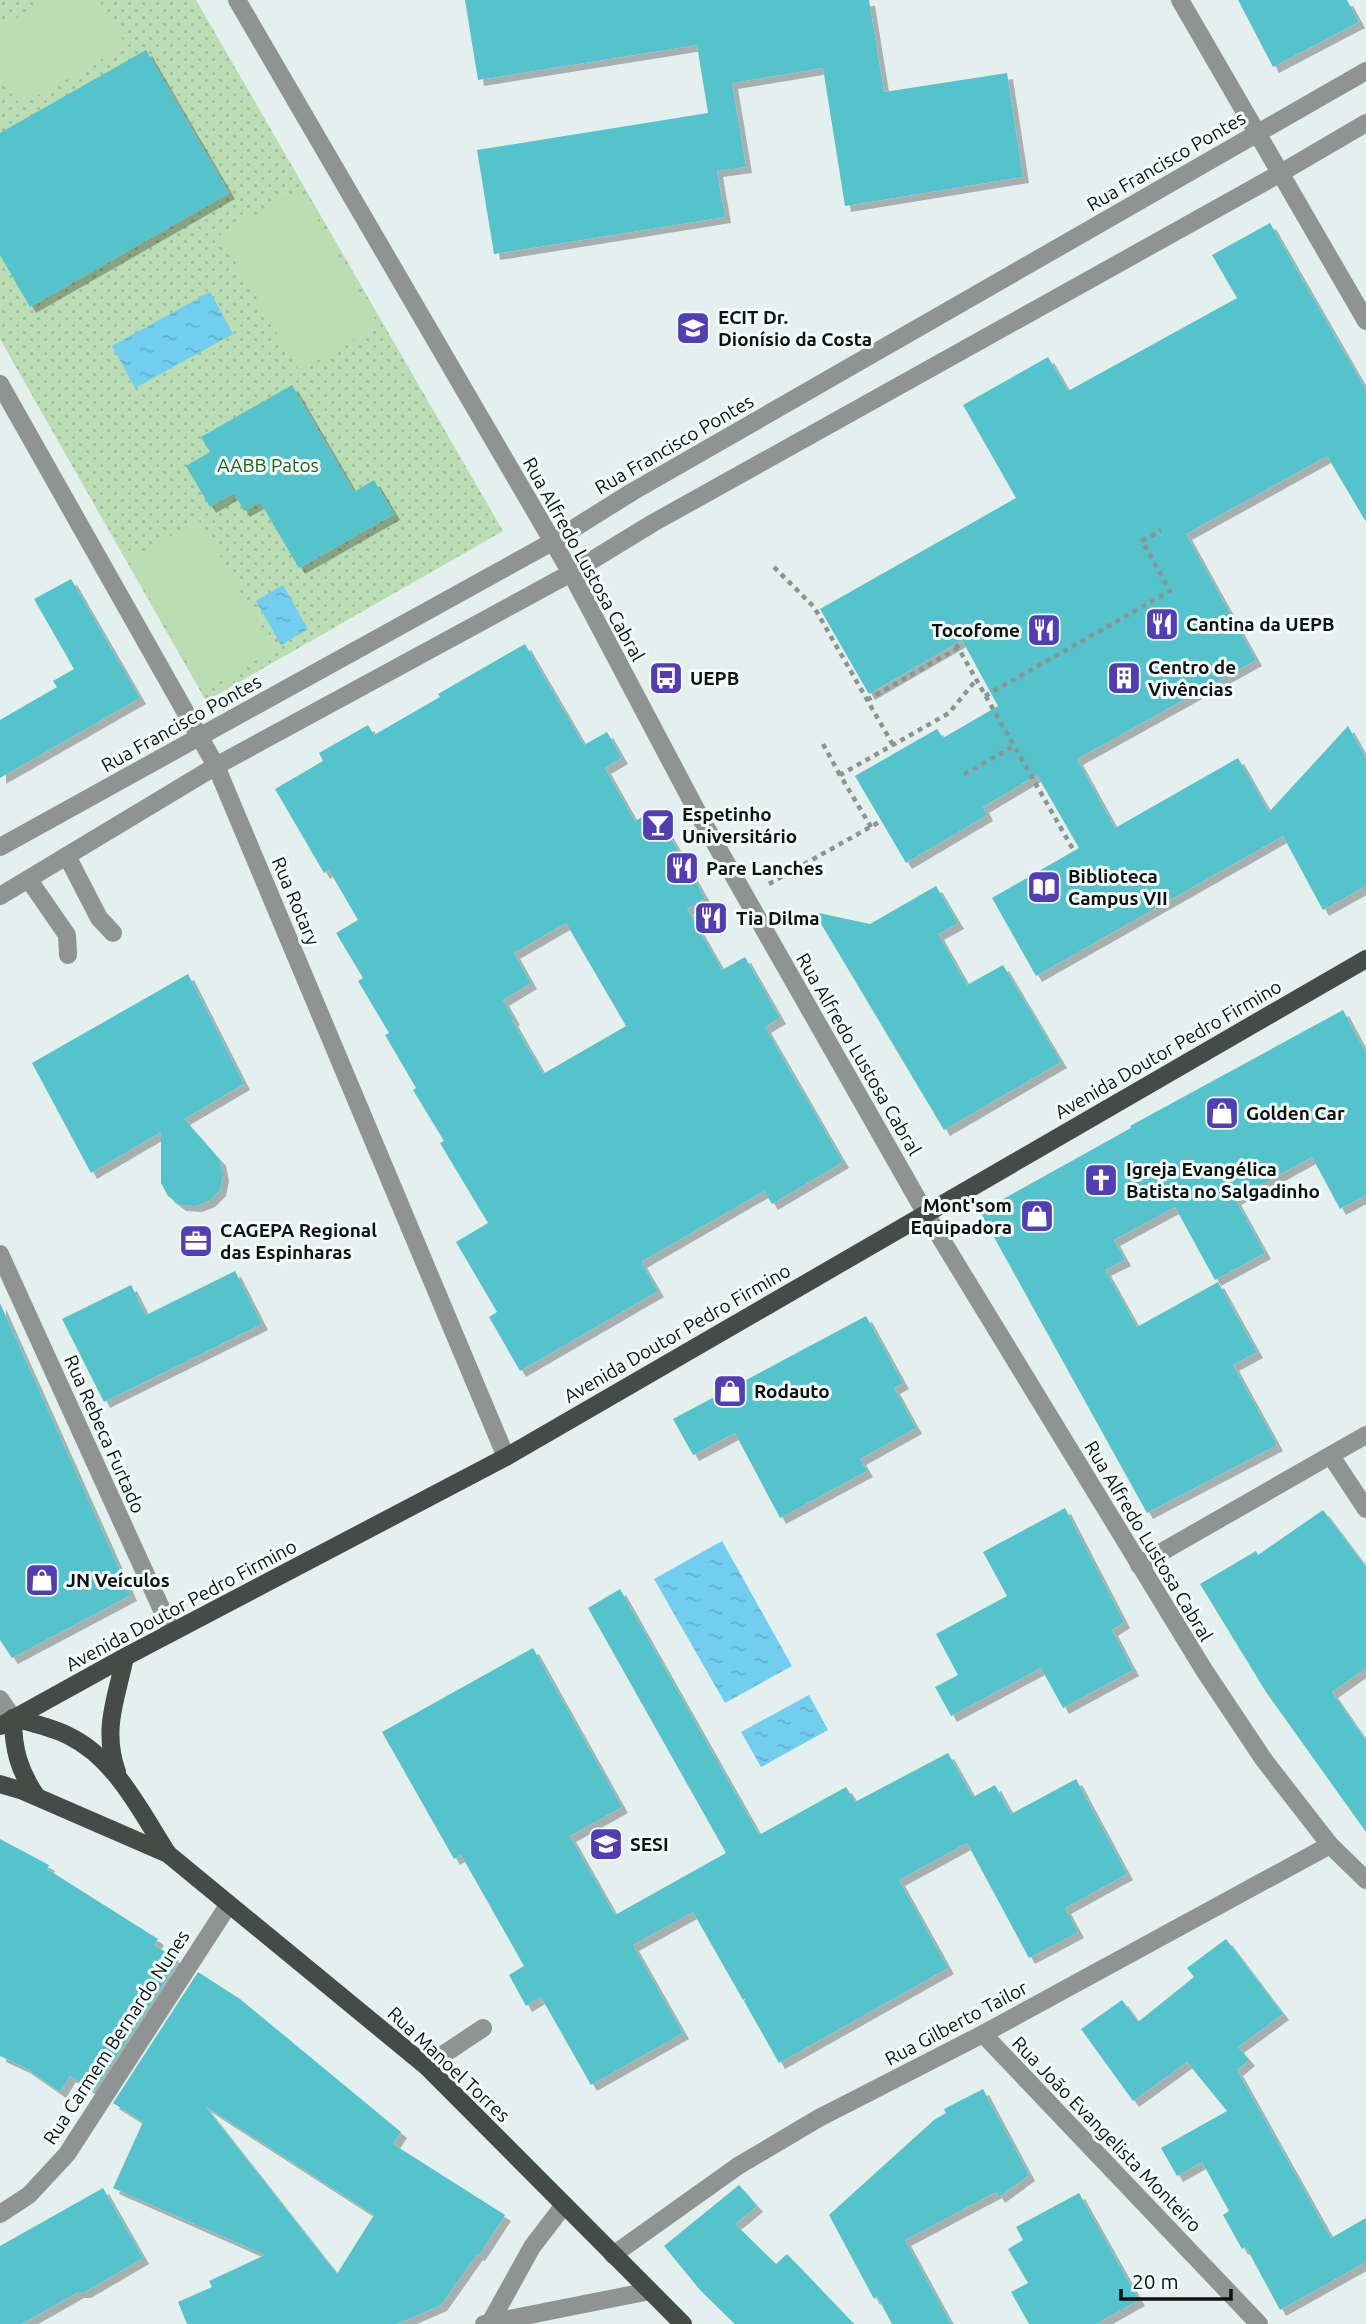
<svg xmlns="http://www.w3.org/2000/svg" width="1366" height="2324" font-family="Ubuntu,sans-serif">
<style>
.grass{fill:url(#grass-dots)}
.garden{fill:#baddb4}
.water{fill:url(#water-ripples)}
.building{fill:#55c3cc;fill-rule:evenodd;filter:url(#shadow)}
.lines{fill:none;stroke-linecap:round;stroke-linejoin:round}
.path{stroke:#8b9491;stroke-width:4.5;stroke-dasharray:5 5;stroke-linecap:butt}
.minor{stroke:#8f9391;stroke-width:18}
.major{stroke:#454c48;stroke-width:18}
.labels{text-anchor:middle;stroke-width:6;stroke-linejoin:round;paint-order:stroke}
.street-label{font-size:19px;fill:#0e1211;stroke:#f1fdfb}
.poi-label{font-size:19px;font-weight:bold;fill:#0e1211;stroke:#f1fdfb;text-anchor:start}
.park-label{font-size:19px;fill:#1d6214;stroke:#f1fdfb}
</style>
<defs>
<pattern id="grass-dots" width="8" height="8" patternUnits="userSpaceOnUse" patternTransform="scale(1.75)"><rect width="8" height="8" fill="#baddb4"/><path d="M2 2h.1M6 6h.1" fill="none" stroke="#9fbd9a" stroke-width="1.8" stroke-linecap="round"/></pattern>
<pattern id="water-ripples" width="26" height="14" patternUnits="userSpaceOnUse" patternTransform="scale(1.75)"><rect width="26" height="14" fill="#71ceef"/><path d="M2 4q2-2 4 0t4 0M15 11q2-2 4 0t4 0" fill="none" stroke="#61b0cc"/></pattern>
<filter id="shadow"><feDropShadow dx="6" dy="6" stdDeviation="0" flood-color="#0004"/></filter>
</defs>
<rect width="100%" height="100%" fill="#e4f0ed"/>
<!-- grass -->
<polygon class="grass" points="0,0 196,0 503,531 206,701 0,339"/>
<!-- garden -->
<g class="garden">
<polygon points="49,0 99,0 126,45 20,106 0,72 0,28"/>
<polygon points="300,189 379,326 299,371 220,235"/>
<polygon points="199,520 274,650 204,691 128,560"/>
</g>
<!-- water -->
<g class="water">
<polygon points="210,292 233,334 135,388 112,346"/>
<polygon points="283,585 308,629 281,645 256,601"/>
<polygon points="722,1541 792,1666 725,1703 654,1579"/>
<polygon points="809,1695 828,1730 761,1767 741,1732"/>
</g>
<!-- building -->
<g class="building">
<polygon points="465,0 869,0 884,92 1007,73 1023,177 845,206 823,68 732,83 746,167 717,171 725,217 494,254 477,150 708,113 697,45 478,80"/>
<polygon points="1238,0 1347,0 1359,22 1273,67"/>
<polygon points="146,50 229,193 30,307 0,255 0,133"/>
<polygon points="1270,223 1366,390 1366,522 1327,456 1186,534 1256,660 1077,759 1115,828 1238,758 1269,812 1348,726 1366,758 1366,886 1323,910 1283,836 1036,976 992,898 1079,848 1037,775 983,807 987,815 906,863 855,776 937,729 943,738 998,706 962,640 869,694 820,609 1016,498 963,405 1048,357 1068,391 1237,298 1212,255"/>
<polygon points="292,385 354,492 374,480 394,514 299,568 260,502 244,511 234,493 210,507 186,466 210,452 201,437"/>
<polygon points="71,579 140,698 0,778 0,720 57,687 53,681 74,669 34,599"/>
<path d="M 525,644 L 584,745 L 607,732 L 622,758 L 605,768 L 635,821 L 655,810 L 705,898 L 687,909 L 722,970 L 745,957 L 780,1018 L 765,1027 L 843,1162 L 772,1204 L 764,1191 L 641,1262 L 658,1291 L 520,1371 L 489,1317 L 497,1312 L 456,1242 L 488,1223 L 440,1143 L 444,1141 L 413,1090 L 416,1088 L 385,1035 L 389,1033 L 358,981 L 363,978 L 336,933 L 358,920 L 329,870 L 324,873 L 275,789 L 323,761 L 319,753 L 368,725 L 374,735 L 440,697 L 438,694 ZM 566,923 L 626,1026 L 543,1074 L 512,1020 L 514,1019 L 503,1000 L 531,983 L 514,953 Z"/>
<polygon points="936,886 958,923 938,934 967,985 1003,965 1061,1062 944,1130 814,912 870,924"/>
<polygon points="188,974 244,1084 184,1119 220,1160 223,1175 220,1190 209,1201 196,1206 180,1205 168,1196 161,1183 161,1132 91,1173 32,1063"/>
<polygon points="1343,1010 1366,1053 1366,1195 1340,1209 1312,1157 1235,1199 1265,1253 1215,1280 1175,1207 1114,1240 1125,1260 1105,1270 1137,1327 1218,1282 1257,1352 1233,1365 1277,1445 1147,1513 980,1212 1131,1128 1130,1126"/>
<polygon points="235,1271 262,1324 104,1402 62,1319 131,1285 146,1315"/>
<polygon points="0,1303 131,1595 12,1658 0,1640"/>
<polygon points="866,1316 903,1383 894,1388 916,1428 860,1459 867,1471 780,1518 735,1433 693,1455 673,1419"/>
<polygon points="1065,1508 1124,1622 1112,1630 1133,1670 1063,1708 1041,1668 951,1716 935,1687 958,1675 936,1634 1007,1596 983,1552"/>
<polygon points="1323,1510 1366,1567 1366,1668 1332,1692 1366,1741 1366,1832 1266,1692 1200,1584 1256,1551 1258,1555"/>
<polygon points="620,1589 759,1835 846,1787 855,1802 948,1753 973,1797 995,1785 1011,1814 1076,1779 1127,1874 1065,1908 1078,1932 1029,1958 967,1843 899,1880 948,1968 779,2063 744,2001 746,1998 743,2000 693,1912 633,1945 683,2033 591,2085 541,1997 526,2006 509,1975 524,1966 461,1855 454,1859 382,1732 533,1648 622,1807 570,1836 615,1915 726,1853 588,1608"/>
<polygon points="0,1839 49,1865 47,1869 158,1939 154,1945 179,1960 94,2091 70,2076 60,2092 24,2067 0,2056"/>
<polygon points="1226,1939 1283,2014 1238,2047 1249,2060 1237,2070 1331,2238 1366,2218 1366,2262 1280,2310 1246,2247 1242,2249 1223,2215 1229,2211 1202,2162 1177,2176 1161,2148 1227,2111 1187,2062 1133,2101 1081,2029 1122,2000 1138,2022 1194,1977 1187,1968"/>
<path d="M 198,1972 L 240,1999 L 401,2132 L 393,2144 L 505,2215 L 479,2255 L 477,2254 L 441,2305 L 397,2324 L 187,2324 L 178,2302 L 212,2287 L 209,2281 L 265,2255 L 113,2188 L 143,2122 L 113,2103 ZM 205,2106 L 374,2215 L 337,2274 Z"/>
<polygon points="983,2089 1029,2175 999,2197 996,2192 905,2240 951,2324 892,2324 877,2296 874,2299 829,2215 934,2120 946,2113 944,2109"/>
<polygon points="739,2185 757,2206 735,2224 776,2264 787,2254 854,2324 735,2324 700,2290 664,2246"/>
<polygon points="103,2188 143,2258 85,2292 78,2292 22,2324 0,2324 0,2246"/>
<polygon points="1079,2193 1139,2300 1096,2324 1029,2324 1011,2292 1028,2283 1008,2249 1023,2240 1016,2227"/>
</g>
<g class="lines">
<!-- path -->
<g class="path">
<polyline points="774,567 814,607 893,745"/>
<polyline points="956,644 1074,851"/>
<polyline points="985,696 1170,591 1142,541 1161,530"/>
<polyline points="867,700 958,648"/>
<polyline points="823,744 840,775"/>
<polyline points="964,774 1014,746"/>
<polyline points="871,827 840,775 949,713 976,680"/>
<polyline points="769,884 881,821"/>
</g>
<!-- minor -->
<g class="minor">
<polyline points="237,0 571,573 699,815 926,1214 1204,1670 1264,1760 1330,1845 1366,1880"/>
<polyline points="1180,0 1366,321"/>
<polyline points="0,384 216,766 506,1457"/>
<polyline points="0,847 552,542 632,492 1366,71"/>
<polyline points="67,856 99,918 113,933"/>
<polyline points="29,880 67,935 68,955"/>
<polyline points="0,896 216,766 571,573 653,523 1279,174 1366,123"/>
<polyline points="0,1254 172,1632"/>
<polyline points="1331,1456 1366,1509"/>
<polyline points="1139,1565 1366,1435"/>
<polyline points="0,1699 13,1718"/>
<polyline points="983,2034 1259,2324"/>
<polyline points="426,2066 483,2028"/>
<polyline points="0,2214 29,2195 67,2154 229,1904"/>
<polyline points="613,2255 738,2166 819,2118 983,2034 1330,1845"/>
<polyline points="491,2321 532,2247 564,2205"/>
<polyline points="484,2324 650,2291"/>
</g>
<!-- major -->
<g class="major">
<path d="M 13,1718 C 32,1723 51,1727 69,1736 C 116,1759 141,1812 168,1854"/>
<path d="M 13,1718 C 13,1749 19,1771 37,1797"/>
<polyline points="0,1726 125,1657 506,1457 1366,959"/>
<path d="M 117,1772 C 102,1729 116,1700 125,1657"/>
<polyline points="0,1784 23,1791 168,1854 426,2066 683,2324"/>
</g>
</g>
<!-- icons -->
<defs>
<g id="school-square" transform="scale(1.75)"><rect x="-9" y="-9" width="18" height="18" rx="4" fill="#533db5" stroke="#f1fdfb"/><path d="M0-5L7-2L0 1L-7-2ZM-4 1L0 2.5L4 1V4Q0 6-4 4Z" fill="#fff"/></g>
<g id="restaurant-square" transform="scale(1.75)"><rect x="-9" y="-9" width="18" height="18" rx="4" fill="#533db5" stroke="#f1fdfb"/><path d="M-5-6h1v4h1v-4h1v4h1v-4h1v5L-1.5 .5V6h-2V.5L-5-1ZM5-6V6H3V1.5H1.5Q1.5-4 5-6Z" fill="#fff"/></g>
<g id="bus-square" transform="scale(1.75)"><rect x="-9" y="-9" width="18" height="18" rx="4" fill="#533db5" stroke="#f1fdfb"/><path d="M-5-6H5V4H4V6H2V4H-2V6H-4V4H-5ZM-3.5-4V0h7V-4ZM-3.5 1.2v1.5H-2V1.2ZM2 1.2v1.5H3.5V1.2Z" fill="#fff"/></g>
<g id="building-square" transform="scale(1.75)"><rect x="-9" y="-9" width="18" height="18" rx="4" fill="#533db5" stroke="#f1fdfb"/><path d="M-4-6H4V6H1V3H-1V6H-4ZM-2.5-4.3h1.7v1.8h-1.7ZM.8-4.3h1.7v1.8H.8ZM-2.5-1h1.7V.8h-1.7ZM.8-1h1.7V.8H.8Z" fill="#fff"/></g>
<g id="bar-square" transform="scale(1.75)"><rect x="-9" y="-9" width="18" height="18" rx="4" fill="#533db5" stroke="#f1fdfb"/><path d="M-6-5H6L.8 .8V4.5H3.5V6h-7V4.5H-.8V.8Z" fill="#fff"/></g>
<g id="library-square" transform="scale(1.75)"><rect x="-9" y="-9" width="18" height="18" rx="4" fill="#533db5" stroke="#f1fdfb"/><path d="M-6-4Q-3-5.5-.7-3.5V5Q-3 3-6 4ZM6-4Q3-5.5 .7-3.5V5Q3 3 6 4Z" fill="#fff"/></g>
<g id="shop-square" transform="scale(1.75)"><rect x="-9" y="-9" width="18" height="18" rx="4" fill="#533db5" stroke="#f1fdfb"/><path d="M-5-2.5h2.3a2.7 3.5 0 0 1 5.4 0H5L5.5 6h-11ZM-1.5-2.5h3a1.5 2.3 0 0 0-3 0Z" fill="#fff"/></g>
<g id="church-square" transform="scale(1.75)"><rect x="-9" y="-9" width="18" height="18" rx="4" fill="#533db5" stroke="#f1fdfb"/><path d="M-1.2-6h2.4v3.5h3.3v2.4h-3.3V6h-2.4V-.1h-3.3v-2.4h3.3Z" fill="#fff"/></g>
<g id="office-square" transform="scale(1.75)"><rect x="-9" y="-9" width="18" height="18" rx="4" fill="#533db5" stroke="#f1fdfb"/><path d="M-6-3h4V-5.5h4V-3h4V5H-6ZM-1-4.5V-3h2v-1.5ZM-6 0V1H6V0Z" fill="#fff"/></g>
</defs>
<g fill-rule="evenodd">
<use href="#school-square" x="693" y="328"/>
<use href="#restaurant-square" x="1162" y="624"/>
<use href="#restaurant-square" x="1044" y="630"/>
<use href="#bus-square" x="666" y="678"/>
<use href="#building-square" x="1124" y="678"/>
<use href="#bar-square" x="658" y="825"/>
<use href="#restaurant-square" x="682" y="868"/>
<use href="#library-square" x="1044" y="887"/>
<use href="#restaurant-square" x="711" y="918"/>
<use href="#shop-square" x="1222" y="1113"/>
<use href="#church-square" x="1101" y="1180"/>
<use href="#shop-square" x="1037" y="1216"/>
<use href="#office-square" x="196" y="1241"/>
<use href="#shop-square" x="730" y="1391"/>
<use href="#shop-square" x="42" y="1580"/>
<use href="#school-square" x="606" y="1844"/>
</g>
<g class="labels">
<!-- street labels -->
<g class="street-label">
<text transform="translate(1166 161) rotate(-30)" y="7">Rua Francisco Pontes</text>
<text transform="translate(674 444) rotate(-30)" y="7">Rua Francisco Pontes</text>
<text transform="translate(584 559) rotate(61)" y="7">Rua Alfredo Lustosa Cabral</text>
<text transform="translate(181 723) rotate(-29)" y="7">Rua Francisco Pontes</text>
<text transform="translate(296 901) rotate(67)" y="7">Rua Rotary</text>
<text transform="translate(1168 1049) rotate(-30)" y="7">Avenida Doutor Pedro Firmino</text>
<text transform="translate(859 1054) rotate(60)" y="7">Rua Alfredo Lustosa Cabral</text>
<text transform="translate(677 1333) rotate(-30)" y="7">Avenida Doutor Pedro Firmino</text>
<text transform="translate(105 1434) rotate(66)" y="7">Rua Rebeca Furtado</text>
<text transform="translate(1149 1541) rotate(59)" y="7">Rua Alfredo Lustosa Cabral</text>
<text transform="translate(181 1605) rotate(-28)" y="7">Avenida Doutor Pedro Firmino</text>
<text transform="translate(956 2023) rotate(-28)" y="7">Rua Gilberto Tailor</text>
<text transform="translate(116 2037) rotate(-57)" y="7">Rua Carmem Bernardo Nunes</text>
<text transform="translate(449 2064) rotate(43)" y="7">Rua Manoel Torres</text>
<text transform="translate(1107 2134) rotate(46)" y="7">Rua João Evangelista Monteiro</text>
</g>
<!-- poi labels -->
<g class="poi-label">
<text x="718" y="324">ECIT Dr.<tspan x="718" dy="22">Dionísio da Costa</tspan></text>
<text x="1186" y="631">Cantina da UEPB</text>
<text x="1020" y="637" text-anchor="end">Tocofome</text>
<text x="1148" y="674">Centro de<tspan x="1148" dy="22">Vivências</tspan></text>
<text x="690" y="685">UEPB</text>
<text x="682" y="821">Espetinho<tspan x="682" dy="22">Universitário</tspan></text>
<text x="706" y="875">Pare Lanches</text>
<text x="1068" y="883">Biblioteca<tspan x="1068" dy="22">Campus VII</tspan></text>
<text x="736" y="925">Tia Dilma</text>
<text x="1246" y="1120">Golden Car</text>
<text x="1126" y="1176">Igreja Evangélica<tspan x="1126" dy="22">Batista no Salgadinho</tspan></text>
<text x="1012" y="1212" text-anchor="end">Mont'som<tspan x="1012" dy="22">Equipadora</tspan></text>
<text x="220" y="1237">CAGEPA Regional<tspan x="220" dy="22">das Espinharas</tspan></text>
<text x="754" y="1398">Rodauto</text>
<text x="66" y="1587">JN Veículos</text>
<text x="630" y="1851">SESI</text>
</g>
<!-- park labels -->
<g class="park-label">
<text x="268" y="472">AABB Patos</text>
</g>
</g>
<!-- scale -->
<path d="M1121 2289v10h110v-10" fill="none" stroke="#0e1211" stroke-width="3.5"/>
<text x="1132" y="2289" font-size="21" fill="#0e1211" stroke="#f1fdfb" stroke-width="5" paint-order="stroke">20 m</text>
</svg>
